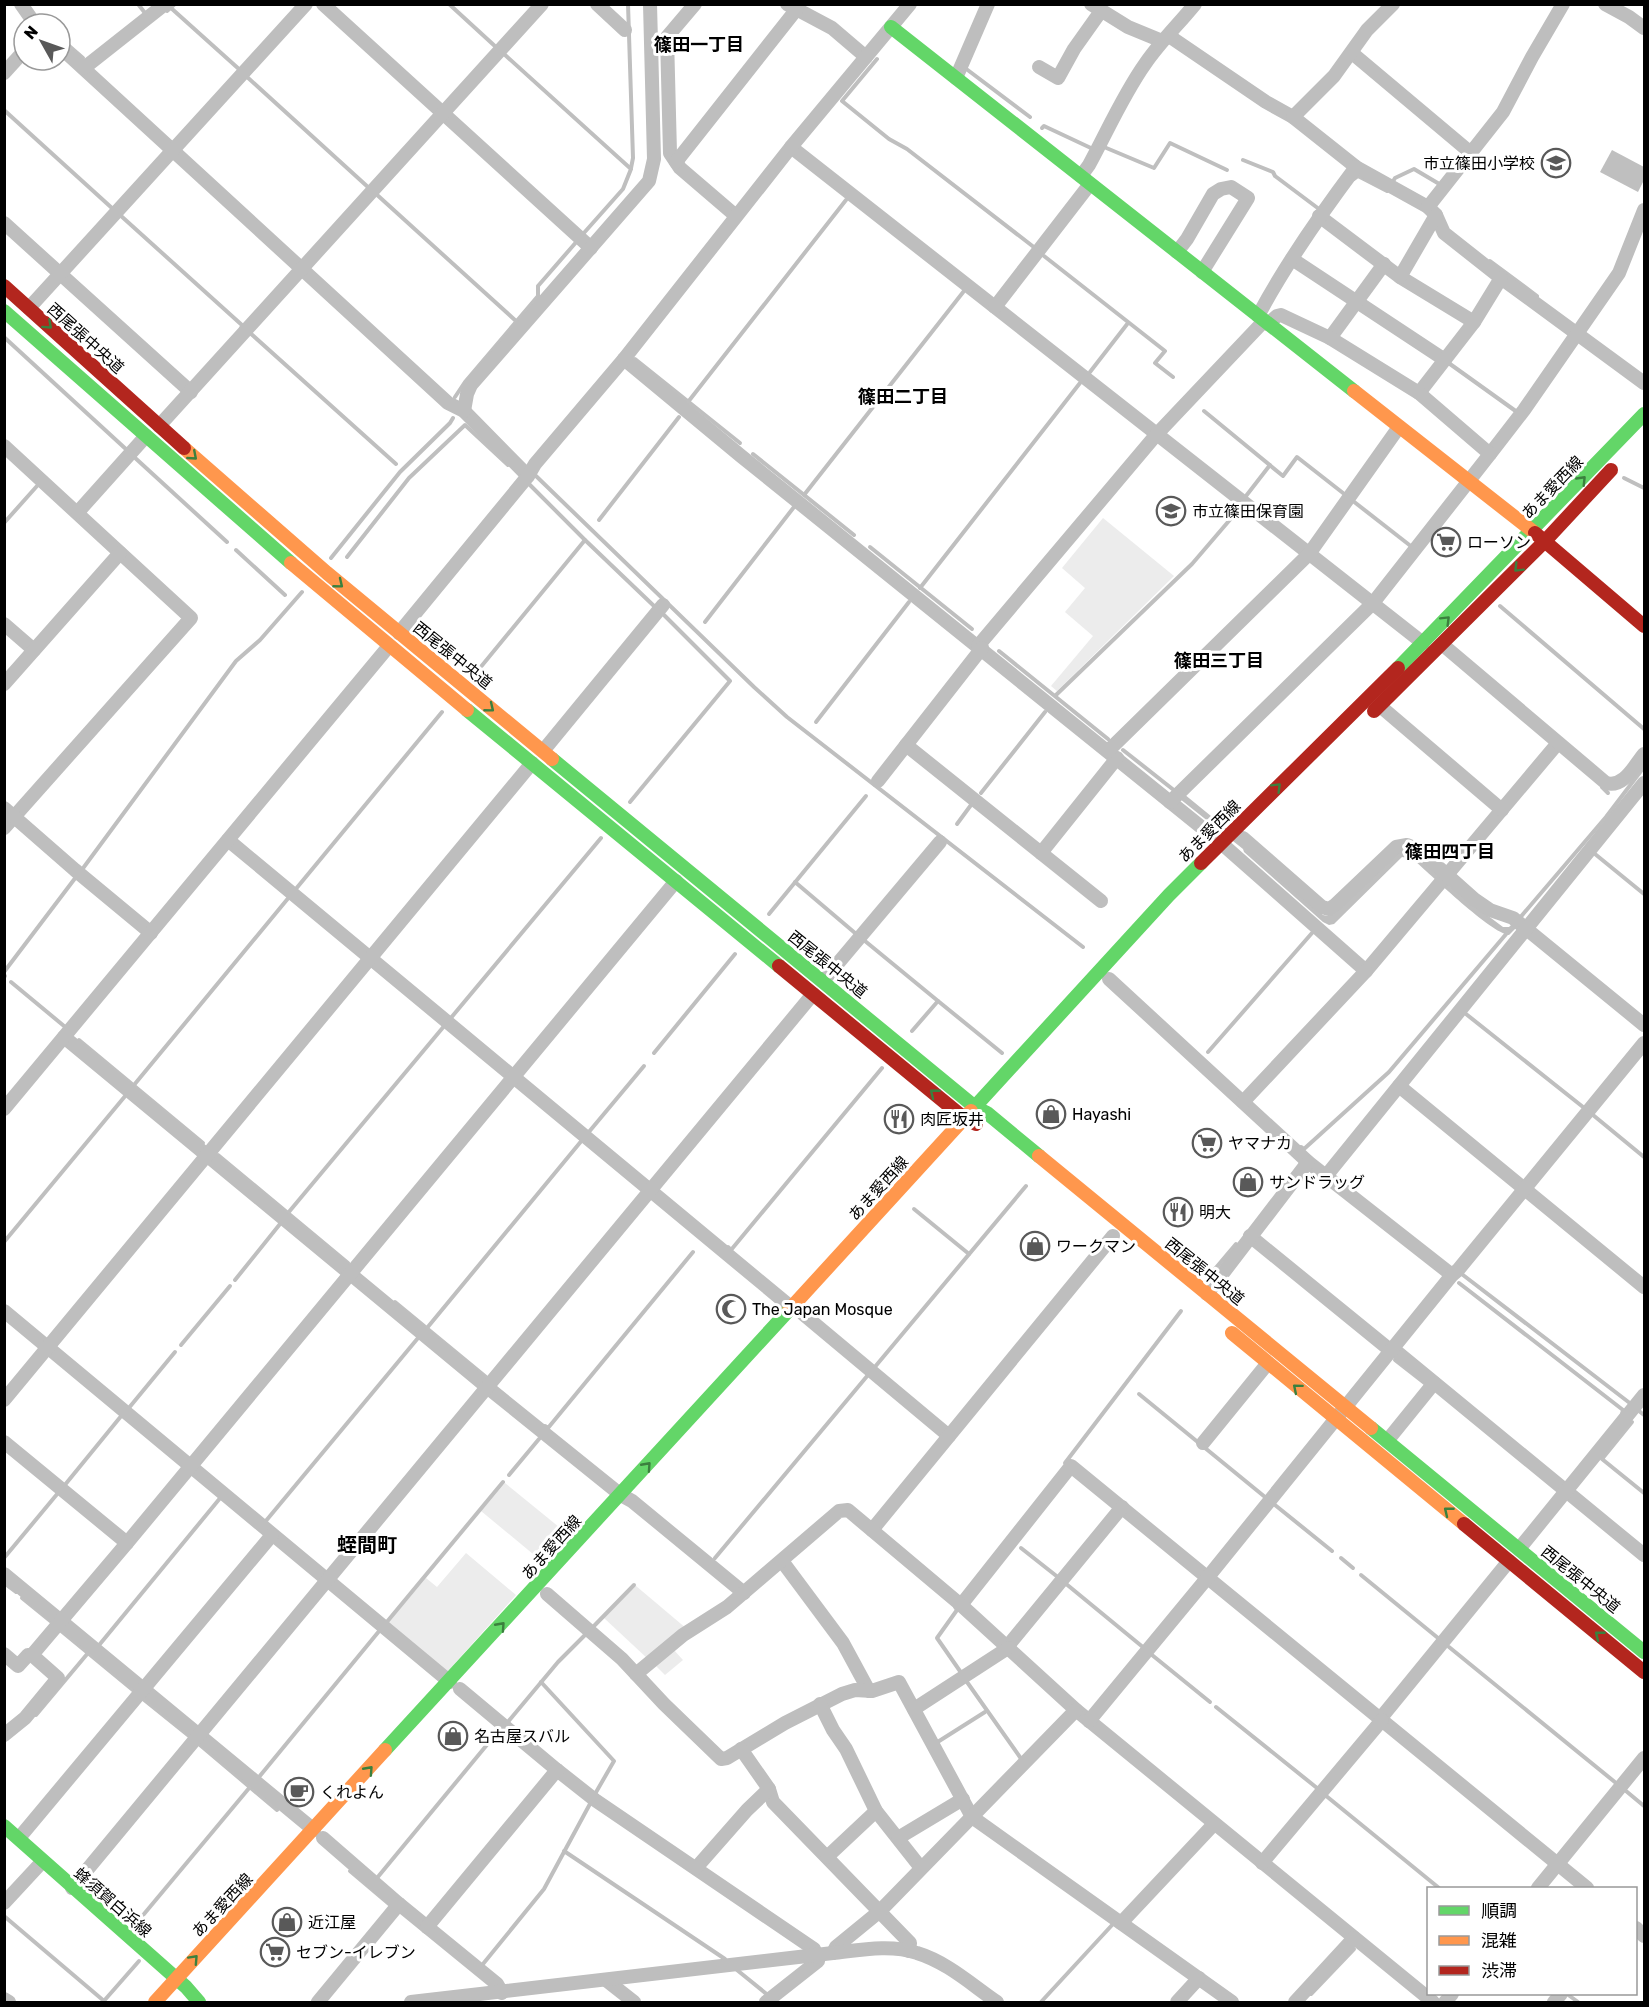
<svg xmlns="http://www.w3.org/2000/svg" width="1649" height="2007" font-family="Rubik,'Noto Sans JP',sans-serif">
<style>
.green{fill:#ececec}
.water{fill:#bfbfbf}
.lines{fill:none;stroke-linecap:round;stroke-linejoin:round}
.stream{stroke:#bfbfbf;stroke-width:4}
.street{stroke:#bebebe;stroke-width:14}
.fast{stroke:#63d668;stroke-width:14}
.slow{stroke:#ff974d;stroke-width:14}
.jam{stroke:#b3261e;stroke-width:14}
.oneway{stroke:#3b803e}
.labels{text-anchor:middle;stroke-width:6;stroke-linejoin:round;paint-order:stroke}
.poi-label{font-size:16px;fill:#000;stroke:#fff;text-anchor:start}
.street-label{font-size:16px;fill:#000;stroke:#fff}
.neighbourhood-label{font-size:18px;font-weight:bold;fill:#000;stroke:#fff}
.quarter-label{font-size:20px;font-weight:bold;fill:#000;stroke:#fff}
</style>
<rect width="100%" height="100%" fill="#fff"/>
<!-- green -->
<g class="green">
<polygon points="1103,518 1174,576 1057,691 1051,686 1093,636 1065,612 1085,588 1062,568"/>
<polygon points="505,1483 570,1536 545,1564 481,1511"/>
<polygon points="466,1553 516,1595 447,1672 386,1625 426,1578 437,1587"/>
<polygon points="636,1586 687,1629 648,1659 604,1618"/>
<polygon points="673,1649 683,1660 665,1675 654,1664"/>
</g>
<!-- water -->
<g class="water">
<polygon points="1612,150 1644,167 1644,180 1638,192 1600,172"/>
<path d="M 1184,794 L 1222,825 L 1323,915 L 1328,916 L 1333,913 L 1400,850 L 1415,853 L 1471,903 L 1503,927 L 1509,927 L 1514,922 L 1518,926 L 1509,935 C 1491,933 1432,876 1415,861 L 1408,858 L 1402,857 L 1334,924 L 1329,925 L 1323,922 L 1244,852 L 1243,849 L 1180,799 Z"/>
</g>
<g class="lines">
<!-- stream -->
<g class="stream">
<polyline points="138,4 145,13"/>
<polyline points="449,4 497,48"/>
<polyline points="628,4 633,158 631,168"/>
<polyline points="171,8 240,70"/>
<polyline points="167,11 175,4"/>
<polyline points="60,38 83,58"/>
<polyline points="504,54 631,169 623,189 583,234"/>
<polyline points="877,59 842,101 889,139 907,149 1035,248"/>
<polyline points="965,68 1030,117"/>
<polyline points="246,76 369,188"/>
<polyline points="4,110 113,209"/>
<polyline points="1042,128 1044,126 1093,149"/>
<polyline points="1104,147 1154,168 1170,143 1227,170"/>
<polyline points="1243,160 1273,172 1275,176 1319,209"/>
<polyline points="1354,179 1358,176 1387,191"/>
<polyline points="1392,183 1395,178 1414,169 1441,185"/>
<polyline points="375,193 516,321"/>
<polyline points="120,215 243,326 241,328"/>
<polyline points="1044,256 1165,351 1155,363 1173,377"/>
<polyline points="1490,261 1537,296"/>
<polyline points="249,332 396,464"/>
<polyline points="5,338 128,451"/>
<polyline points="635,359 740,443"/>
<polyline points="1450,364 1517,412"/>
<polyline points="1090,372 1128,323"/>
<polyline points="455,397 465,382 538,296 538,286 578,240"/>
<polyline points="688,402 846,200"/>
<polyline points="1204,411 1283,476 1297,457 1343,493"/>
<polyline points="753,454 854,535"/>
<polyline points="133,456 227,542"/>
<polyline points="536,476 754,687 787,717 1083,947"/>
<polyline points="1624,478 1644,488"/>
<polyline points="529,484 585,540 654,606"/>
<polyline points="804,495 964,291"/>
<polyline points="1246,496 1270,465"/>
<polyline points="1353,501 1412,547"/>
<polyline points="599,520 679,417"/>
<polyline points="4,523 37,486"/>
<polyline points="870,547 972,629"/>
<polyline points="236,550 285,595"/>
<polyline points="347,557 409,478 465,425 508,465"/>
<polyline points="331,558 400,472 450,423 453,418"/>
<polyline points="920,588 1080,383"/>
<polyline points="1500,606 1644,729"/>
<polyline points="705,622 794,507"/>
<polyline points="999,651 1108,739"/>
<polyline points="475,674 585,540"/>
<polyline points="1056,695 1192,564 1240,508"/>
<polyline points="816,722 909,602"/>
<polyline points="1123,750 1175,791"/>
<polyline points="1602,787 1608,793"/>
<polyline points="981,793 1045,712"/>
<polyline points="630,802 730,681 664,615"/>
<polyline points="957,824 971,805"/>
<polyline points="1595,854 1644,894"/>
<polyline points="81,871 236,661 260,640 302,592"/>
<polyline points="795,882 855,933"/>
<polyline points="295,890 442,712"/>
<polyline points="769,914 866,796"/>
<polyline points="1518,920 1606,817 1644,767"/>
<polyline points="865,941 938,1001"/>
<polyline points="4,972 76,877"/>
<polyline points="4,976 5,976"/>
<polyline points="11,982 64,1026"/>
<polyline points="1466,1014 1583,1107"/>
<polyline points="450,1019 601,838"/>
<polyline points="912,1031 938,1001 1002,1053"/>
<polyline points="79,1040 203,1143"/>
<polyline points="1208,1052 1312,933"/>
<polyline points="654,1053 735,954"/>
<polyline points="134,1085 290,896"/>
<polyline points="1593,1115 1644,1157"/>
<polyline points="588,1133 644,1066"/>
<polyline points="1301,1147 1304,1149 1389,1072 1507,933"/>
<polyline points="218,1155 348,1263"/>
<polyline points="914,1209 969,1254"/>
<polyline points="288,1213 445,1025"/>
<polyline points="4,1242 126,1095"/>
<polyline points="728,1247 731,1250 882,1068"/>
<polyline points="1463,1275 1631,1404"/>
<polyline points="1209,1276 1236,1244"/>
<polyline points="235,1280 280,1224"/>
<polyline points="1459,1283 1623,1410 1622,1414"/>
<polyline points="395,1302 486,1377"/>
<polyline points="427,1328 583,1139"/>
<polyline points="181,1345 230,1286"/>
<polyline points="1395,1360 1427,1385"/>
<polyline points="874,1368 1026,1186"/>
<polyline points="1139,1394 1265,1497"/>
<polyline points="128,1409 175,1352"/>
<polyline points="1639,1411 1644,1415"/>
<polyline points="1632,1422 1602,1459 1644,1493"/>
<polyline points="545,1426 548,1428 693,1252"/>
<polyline points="1065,1463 1181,1311"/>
<polyline points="509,1475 539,1439"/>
<polyline points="64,1486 122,1415"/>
<polyline points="1275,1505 1332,1551"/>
<polyline points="265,1522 418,1338"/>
<polyline points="1021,1548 1059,1578"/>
<polyline points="4,1558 58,1493"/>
<polyline points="715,1558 868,1375"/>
<polyline points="1341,1558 1353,1568"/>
<polyline points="1361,1575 1438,1638"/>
<polyline points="4,1583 16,1592"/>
<polyline points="1065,1583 1144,1648"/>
<polyline points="22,1598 54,1624"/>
<polyline points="955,1607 957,1610 937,1638 962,1674"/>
<polyline points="386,1623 503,1482"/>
<polyline points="593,1627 634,1585"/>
<polyline points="60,1630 134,1691"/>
<polyline points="100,1644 221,1497"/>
<polyline points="1449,1647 1616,1783"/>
<polyline points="1152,1655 1210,1702"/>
<polyline points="541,1682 614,1761 595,1794"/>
<polyline points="967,1682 1022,1760"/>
<polyline points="143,1699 189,1736"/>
<polyline points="1216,1707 1317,1788"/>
<polyline points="36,1715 88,1653"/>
<polyline points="507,1723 558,1662 585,1635"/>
<polyline points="936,1743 985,1712"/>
<polyline points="200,1745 277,1810"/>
<polyline points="259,1777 380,1630"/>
<polyline points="1626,1791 1644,1806"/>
<polyline points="1325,1795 1439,1888"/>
<polyline points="564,1851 725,1959"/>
<polyline points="350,1871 389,1904"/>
<polyline points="377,1878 500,1729"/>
<polyline points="4,1916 104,2001"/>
<polyline points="134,1926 250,1787"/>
<polyline points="483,1964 544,1889 591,1802"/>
<polyline points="737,1970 769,1996"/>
<polyline points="1311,1994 1354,1949"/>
<polyline points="1567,1994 1578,2002"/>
<polyline points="103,2002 139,1961"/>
<polyline points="1041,2002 1113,1924"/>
</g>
<!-- street -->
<g class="street">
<polyline points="21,4 35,24"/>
<polyline points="323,4 591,248"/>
<polyline points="597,4 625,30"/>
<polyline points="695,4 667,37 670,153 680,168 736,216"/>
<polyline points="787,4 832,28 866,57"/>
<polyline points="1091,4 1128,27 1162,41"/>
<polyline points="1605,4 1629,17 1644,28"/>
<polyline points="1169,36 1266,102 1293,117 1356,167 1428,207 1436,215 1444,233 1501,278 1644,383"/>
<polyline points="60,47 448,403 464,411 528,476"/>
<polyline points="1352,53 1471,153"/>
<polyline points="1039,67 1058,78 1074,49 1101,11"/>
<polyline points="84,68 165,4"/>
<polyline points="4,73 24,51"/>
<polyline points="956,78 988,4"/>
<polyline points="1293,117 1334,76 1367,30 1393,4"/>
<polyline points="791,147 1423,643"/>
<polyline points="676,162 796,10"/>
<path d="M 1081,176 L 1089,165 C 1107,132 1123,95 1145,64 C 1160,42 1178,25 1195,4"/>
<polyline points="1428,207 1503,112 1532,57 1563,4"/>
<polyline points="1319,216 1400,277 1474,322"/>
<polyline points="4,223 191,392"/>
<polyline points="1177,252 1187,239 1213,194 1221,189 1231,187 1248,198 1202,272"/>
<polyline points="1292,259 1445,360"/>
<polyline points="1400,277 1436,215"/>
<polyline points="995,307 1090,184"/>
<polyline points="29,308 306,4"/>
<path d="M 1258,316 C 1286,263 1320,215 1356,167"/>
<polyline points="1330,338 1384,264"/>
<polyline points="624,359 741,456 1221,843 1366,971 1558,743"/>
<polyline points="1419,393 1474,322 1501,278"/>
<polyline points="464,411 467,394 471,385 649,181 654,159 650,4"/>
<polyline points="159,426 542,4"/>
<polyline points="4,446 191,618 4,828"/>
<polyline points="1490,454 1524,410 1619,273 1644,210"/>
<polyline points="78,512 146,436"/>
<polyline points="4,624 34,650"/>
<polyline points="399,633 528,476 535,464 624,359 791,147 910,4"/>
<path d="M 1443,645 L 1606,783 C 1624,788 1634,766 1644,754"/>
<polyline points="978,646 1156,435 1264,321"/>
<polyline points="4,684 120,553"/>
<polyline points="1380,706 1502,810"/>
<polyline points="906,745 1041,853 1117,758"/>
<polyline points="543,751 663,605"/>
<polyline points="1108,751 1309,554 1399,427"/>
<polyline points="878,781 982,648"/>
<polyline points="1170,802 1373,603 1490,454 1419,393 1330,338 1281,315 1277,316 1268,324"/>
<polyline points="4,808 75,870 151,933"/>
<polyline points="1243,838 1322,907 1329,909 1335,905 1396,847 1407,845 1419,850 1474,899 1490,910 1513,918 1644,1025"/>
<polyline points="228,840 792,1308"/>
<polyline points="1041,853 1101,901"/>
<polyline points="1109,979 1308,1162 1452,1275"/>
<polyline points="823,981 940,842"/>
<polyline points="64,1037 487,1387 621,1495 632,1501 744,1593"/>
<polyline points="1399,1086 1644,1287"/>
<polyline points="1243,1102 1366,971"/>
<polyline points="4,1109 389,646"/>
<polyline points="1326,1176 1644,783"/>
<polyline points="1250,1236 1390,1350"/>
<polyline points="1207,1294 1308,1162"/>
<polyline points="4,1311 450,1682"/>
<polyline points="803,1314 949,1436"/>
<polyline points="1392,1348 1644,1555"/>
<polyline points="4,1400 532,763"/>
<polyline points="1387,1441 1434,1383"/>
<polyline points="4,1442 127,1543"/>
<polyline points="1203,1443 1268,1363"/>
<polyline points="872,1530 1113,1236"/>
<polyline points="1519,1549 1644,1395"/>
<polyline points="782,1561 843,1643 869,1691"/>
<polyline points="4,1574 314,1830"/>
<polyline points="547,1594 622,1659 664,1704 721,1759 727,1758 785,1723 842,1694 855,1690 872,1691 899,1682 972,1817 1232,2002"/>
<polyline points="961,1605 1071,1466 1587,1888"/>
<polyline points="1007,1647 1122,1507"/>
<polyline points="4,1654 18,1666 28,1655 32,1655"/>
<polyline points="636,1674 683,1635 727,1607 839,1511 848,1510 961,1605 1076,1710 1433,2002"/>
<polyline points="460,1689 557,1770 595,1800 814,1949 818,1961 766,2002"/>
<polyline points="820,1704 833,1730 846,1749 876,1811 921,1868"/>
<polyline points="914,1709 1008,1648"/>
<polyline points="1380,1719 1509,1561"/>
<polyline points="1089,1721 1208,1577 1452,1275 1458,1270 1644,1043"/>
<polyline points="4,1735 25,1718 58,1678 32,1655 127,1543 676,881"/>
<polyline points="741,1749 769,1789 773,1802 910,1943 909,1951"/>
<polyline points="19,1838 272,1535"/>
<polyline points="323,1838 399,1904 497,1984 502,1993"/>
<polyline points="898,1838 963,1799"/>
<polyline points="827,1857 876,1811"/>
<polyline points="1262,1863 1382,1720"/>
<polyline points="696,1868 747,1810 769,1789"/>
<polyline points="72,1888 813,994"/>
<polyline points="1538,1888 1644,1758"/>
<polyline points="4,1903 42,1862"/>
<polyline points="1121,1923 1214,1824"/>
<polyline points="427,1927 557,1770"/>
<polyline points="1636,1928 1644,1936"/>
<polyline points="833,1953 836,1947 880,1911 1076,1710"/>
<polyline points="606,1980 634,2002"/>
<polyline points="4,1999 9,2002"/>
<polyline points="318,2002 399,1904"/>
<path d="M 411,2002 L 833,1953 C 860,1950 891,1944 917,1953 C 947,1962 972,1985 997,2002"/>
<polyline points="1177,2002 1199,1978"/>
<polyline points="1295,2002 1354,1938"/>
<polyline points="1445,2002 1452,1994"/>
<polyline points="1554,2002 1561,1994"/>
</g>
<!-- fast -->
<g class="fast">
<polyline points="891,27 1354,391"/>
<polyline points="4,311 291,563"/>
<polyline points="1398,668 1644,414"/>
<polyline points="467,710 779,966"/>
<polyline points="552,759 975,1107 987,1113 1039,1156"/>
<polyline points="971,1111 1169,895 1201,863"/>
<polyline points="1371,1428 1644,1652"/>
<polyline points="385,1750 789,1310"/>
<polyline points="4,1826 186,1987 199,2002"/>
</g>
<!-- slow -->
<g class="slow">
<polyline points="1354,391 1535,533"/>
<polyline points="184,448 327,573 552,759"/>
<polyline points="291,563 467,710"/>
<polyline points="1039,1156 1371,1428"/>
<polyline points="789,1310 971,1111"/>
<polyline points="1232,1333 1464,1524"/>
<polyline points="155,2002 385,1750"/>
</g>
<!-- jam -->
<g class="jam">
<polyline points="4,286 184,448"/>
<polyline points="1535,533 1644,626"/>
<polyline points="1374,711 1545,541 1611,470"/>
<polyline points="1201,863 1398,668"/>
<polyline points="779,966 964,1118 976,1124"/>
<polyline points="1464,1524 1644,1672"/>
</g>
</g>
<!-- one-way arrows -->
<defs><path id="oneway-chevron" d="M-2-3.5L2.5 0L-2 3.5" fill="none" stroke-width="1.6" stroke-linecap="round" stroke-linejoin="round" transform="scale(1.5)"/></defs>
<g class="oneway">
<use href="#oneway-chevron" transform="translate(48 325) rotate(42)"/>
<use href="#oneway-chevron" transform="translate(193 456) rotate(41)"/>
<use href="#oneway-chevron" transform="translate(1582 480) rotate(-46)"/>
<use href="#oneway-chevron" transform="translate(1518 568) rotate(135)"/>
<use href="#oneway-chevron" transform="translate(339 584) rotate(39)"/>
<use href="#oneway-chevron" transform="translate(1446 620) rotate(-45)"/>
<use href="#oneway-chevron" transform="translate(490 708) rotate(39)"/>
<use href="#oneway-chevron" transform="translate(1277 787) rotate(-45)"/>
<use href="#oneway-chevron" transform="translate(934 1093) rotate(-141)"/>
<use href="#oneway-chevron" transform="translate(1297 1388) rotate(-140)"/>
<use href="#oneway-chevron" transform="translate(647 1466) rotate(-48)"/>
<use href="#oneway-chevron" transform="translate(1448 1511) rotate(-141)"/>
<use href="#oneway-chevron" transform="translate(501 1626) rotate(-48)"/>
<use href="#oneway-chevron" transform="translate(1599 1635) rotate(-141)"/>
<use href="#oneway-chevron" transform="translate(369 1770) rotate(-48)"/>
<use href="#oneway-chevron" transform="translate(194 1959) rotate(-47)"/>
</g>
<!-- icons -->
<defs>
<g id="school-ring" transform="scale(1.5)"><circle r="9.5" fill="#fff" stroke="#595959" stroke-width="1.5"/><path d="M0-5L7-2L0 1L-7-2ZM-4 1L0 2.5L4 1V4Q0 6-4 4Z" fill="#595959"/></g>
<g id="supermarket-ring" transform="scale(1.5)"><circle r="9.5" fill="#fff" stroke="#595959" stroke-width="1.5"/><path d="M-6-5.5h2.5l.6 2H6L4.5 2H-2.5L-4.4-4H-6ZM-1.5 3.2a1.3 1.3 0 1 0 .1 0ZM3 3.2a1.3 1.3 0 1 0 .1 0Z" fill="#595959"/></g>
<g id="shop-ring" transform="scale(1.5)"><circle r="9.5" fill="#fff" stroke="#595959" stroke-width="1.5"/><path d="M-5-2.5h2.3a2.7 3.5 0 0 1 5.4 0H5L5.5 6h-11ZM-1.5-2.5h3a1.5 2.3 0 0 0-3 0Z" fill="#595959"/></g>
<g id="restaurant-ring" transform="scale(1.5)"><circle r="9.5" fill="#fff" stroke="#595959" stroke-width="1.5"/><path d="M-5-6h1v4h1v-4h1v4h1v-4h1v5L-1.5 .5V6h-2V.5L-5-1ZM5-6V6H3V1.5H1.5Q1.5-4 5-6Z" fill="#595959"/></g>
<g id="mosque-ring" transform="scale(1.5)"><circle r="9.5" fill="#fff" stroke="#595959" stroke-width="1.5"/><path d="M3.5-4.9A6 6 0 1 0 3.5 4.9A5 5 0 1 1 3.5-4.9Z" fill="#595959"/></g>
<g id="cafe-ring" transform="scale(1.5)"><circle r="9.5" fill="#fff" stroke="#595959" stroke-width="1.5"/><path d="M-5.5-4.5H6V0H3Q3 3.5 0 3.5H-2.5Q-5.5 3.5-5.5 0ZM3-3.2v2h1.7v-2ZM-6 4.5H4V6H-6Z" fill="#595959"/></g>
</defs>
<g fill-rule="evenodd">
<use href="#school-ring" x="1556" y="163"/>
<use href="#school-ring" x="1171" y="511"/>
<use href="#supermarket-ring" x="1446" y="542"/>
<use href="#shop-ring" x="1051" y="1114"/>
<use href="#restaurant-ring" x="899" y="1119"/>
<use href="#supermarket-ring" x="1207" y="1143"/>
<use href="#shop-ring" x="1248" y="1182"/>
<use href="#restaurant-ring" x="1178" y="1212"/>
<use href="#shop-ring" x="1035" y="1246"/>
<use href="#mosque-ring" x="731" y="1309"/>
<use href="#shop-ring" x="453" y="1736"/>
<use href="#cafe-ring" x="299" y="1792"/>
<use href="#shop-ring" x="287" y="1922"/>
<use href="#supermarket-ring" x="275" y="1952"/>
</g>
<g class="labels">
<!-- poi labels -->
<g class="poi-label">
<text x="1535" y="169" text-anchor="end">市立篠田小学校</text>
<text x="1192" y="517">市立篠田保育園</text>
<text x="1467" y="548">ローソン</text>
<text x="1072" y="1120">Hayashi</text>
<text x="920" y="1125">肉匠坂井</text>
<text x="1228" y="1149">ヤマナカ</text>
<text x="1269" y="1188">サンドラッグ</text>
<text x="1199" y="1218">明大</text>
<text x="1056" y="1252">ワークマン</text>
<text x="752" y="1315">The Japan Mosque</text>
<text x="474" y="1742">名古屋スバル</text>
<text x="320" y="1798">くれよん</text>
<text x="308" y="1928">近江屋</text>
<text x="296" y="1958">セブン-イレブン</text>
</g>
<!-- street labels -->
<g class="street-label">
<text transform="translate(86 338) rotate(42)" y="6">西尾張中央道</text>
<text transform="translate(1552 487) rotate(-46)" y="6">あま愛西線</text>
<text transform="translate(453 655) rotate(39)" y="6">西尾張中央道</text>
<text transform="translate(1209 831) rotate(-45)" y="6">あま愛西線</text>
<text transform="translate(828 964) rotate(39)" y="6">西尾張中央道</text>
<text transform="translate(878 1188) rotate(-48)" y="6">あま愛西線</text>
<text transform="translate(1205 1271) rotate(39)" y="6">西尾張中央道</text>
<text transform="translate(551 1547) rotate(-48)" y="6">あま愛西線</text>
<text transform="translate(1581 1579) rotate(39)" y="6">西尾張中央道</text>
<text transform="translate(113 1902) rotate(41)" y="6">蜂須賀白浜線</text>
<text transform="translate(222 1905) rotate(-47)" y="6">あま愛西線</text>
</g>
<!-- neighbourhood labels -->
<g class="neighbourhood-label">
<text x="699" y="51">篠田一丁目</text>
<text x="903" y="403">篠田二丁目</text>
<text x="1219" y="667">篠田三丁目</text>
<text x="1450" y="858">篠田四丁目</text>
</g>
<!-- quarter labels -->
<g class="quarter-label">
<text x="367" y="1552">蛭間町</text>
</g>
</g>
<!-- border -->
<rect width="1649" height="2007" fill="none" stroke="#000000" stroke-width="12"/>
<!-- legend -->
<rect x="1427" y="1887" width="210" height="108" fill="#ffffff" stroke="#999999" stroke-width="1.5"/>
<rect x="1439" y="1906" width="30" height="9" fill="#63d668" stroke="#999999" stroke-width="1.5"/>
<text x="1481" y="1917" font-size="18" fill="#000000">順調</text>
<rect x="1439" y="1936" width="30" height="9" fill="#ff974d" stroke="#999999" stroke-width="1.5"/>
<text x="1481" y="1947" font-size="18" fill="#000000">混雑</text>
<rect x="1439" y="1966" width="30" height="9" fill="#b3261e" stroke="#999999" stroke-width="1.5"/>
<text x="1481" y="1977" font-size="18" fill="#000000">渋滞</text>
<!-- north arrow -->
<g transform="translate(42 42) rotate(310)"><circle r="28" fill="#ffffff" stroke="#999999" stroke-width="1.5"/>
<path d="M0-4.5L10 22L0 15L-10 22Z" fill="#595959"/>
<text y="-9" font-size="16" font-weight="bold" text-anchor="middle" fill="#000000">N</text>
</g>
</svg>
